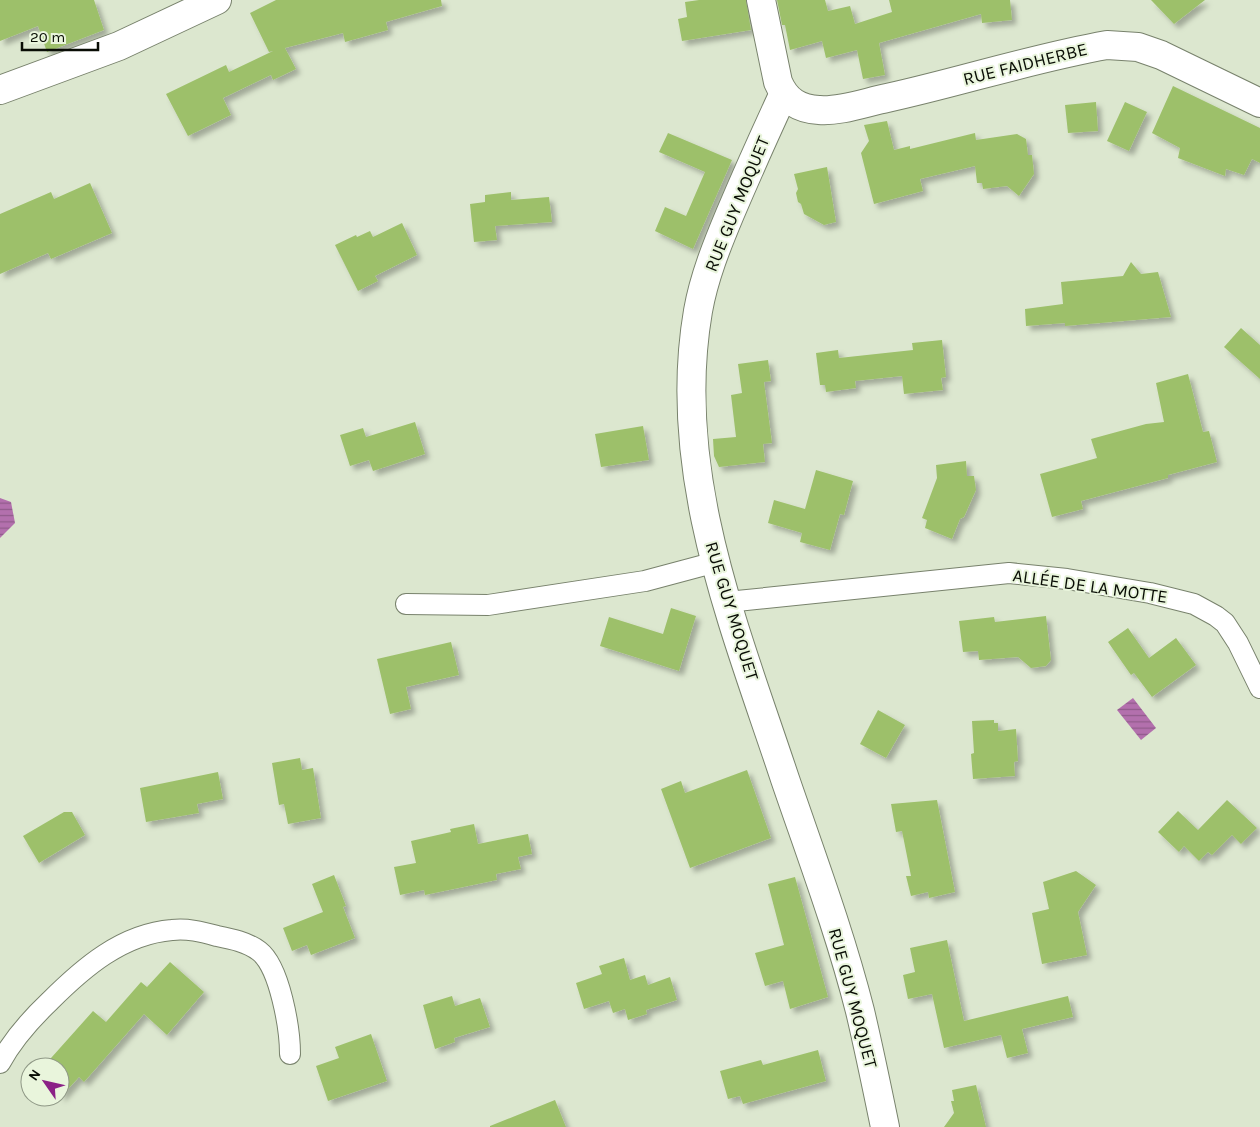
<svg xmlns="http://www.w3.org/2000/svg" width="1260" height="1127" font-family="Karla,sans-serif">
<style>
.water{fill:url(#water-rules)}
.building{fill:#9dc06b;filter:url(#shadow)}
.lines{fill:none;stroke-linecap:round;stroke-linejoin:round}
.street-casing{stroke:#78826c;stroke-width:22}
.secondary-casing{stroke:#78826c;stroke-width:30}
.street{stroke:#fff;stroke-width:20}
.secondary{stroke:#fff;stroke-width:28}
.labels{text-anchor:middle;stroke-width:4;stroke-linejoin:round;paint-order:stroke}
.street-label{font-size:18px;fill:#090d05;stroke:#e9f5dc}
</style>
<defs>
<pattern id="water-rules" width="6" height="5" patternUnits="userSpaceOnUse" patternTransform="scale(1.25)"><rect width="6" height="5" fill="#b370ad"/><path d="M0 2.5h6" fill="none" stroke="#905a8b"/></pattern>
<filter id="shadow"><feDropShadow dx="4.5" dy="4.5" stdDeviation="2.5" flood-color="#0004"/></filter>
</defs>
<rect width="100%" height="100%" fill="#dce7cf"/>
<!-- water -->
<g class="water">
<polygon points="0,498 11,502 15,523 0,538"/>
<polygon points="1133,698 1156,728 1141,740 1117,710"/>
</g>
<!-- building -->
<g class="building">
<polygon points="0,0 94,0 104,30 47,52 38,26 0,41"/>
<polygon points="276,0 441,0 442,6 386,22 388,30 345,42 343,33 285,48 296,69 273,80 271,75 223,98 231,115 188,136 166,94 226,65 229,72 273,51 269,52 250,13"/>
<polygon points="699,0 746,0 751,30 682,41 678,19 687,17 685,2"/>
<polygon points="777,0 825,0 828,11 850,6 855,24 892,12 889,0 1010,0 1012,20 982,23 981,14 879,43 885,75 863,79 857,50 826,58 822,41 790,50 785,25 782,25"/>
<polygon points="1151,0 1205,0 1174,24"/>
<polygon points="1173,86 1260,128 1260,163 1252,159 1244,175 1226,169 1225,176 1178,158 1180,148 1152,133"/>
<polygon points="1096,102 1098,131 1068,133 1065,105"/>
<polygon points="1125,102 1147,112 1129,151 1107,141"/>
<polygon points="887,121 894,150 910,146 910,149 975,133 976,140 1017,134 1026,139 1028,155 1032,155 1034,174 1019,196 1007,186 983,189 982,183 977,183 975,166 920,179 923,191 874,204 861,153 869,141 864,125"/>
<polygon points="668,133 732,160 693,249 655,231 665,207 686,216 705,172 659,152"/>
<polygon points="827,167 836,222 824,225 804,214 801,204 798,202 796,193 798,189 794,174"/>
<polygon points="90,183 112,233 51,259 48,253 0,274 0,214 51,192 54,199"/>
<polygon points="511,192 511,200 549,197 552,222 495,226 497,240 474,242 470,204 485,202 485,195"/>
<polygon points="402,223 417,255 375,276 378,281 358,291 335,245 356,235 357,237 370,231 373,237"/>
<polygon points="1131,262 1141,274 1158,272 1171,317 1065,326 1065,323 1026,326 1025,309 1063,304 1061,282 1123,276"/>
<polygon points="1241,328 1260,345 1260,379 1224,347"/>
<polygon points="942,340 946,377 941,378 943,390 904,394 902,376 855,381 856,388 826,392 825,385 820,385 816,353 838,350 839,358 913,350 912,343"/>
<polygon points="768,360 771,381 764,382 772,443 763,444 765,462 719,467 714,456 713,439 736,437 731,395 742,393 738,364"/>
<polygon points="1188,374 1203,432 1209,431 1217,462 1168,475 1168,478 1081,501 1083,509 1052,517 1040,474 1097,458 1091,439 1146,424 1164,422 1156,383"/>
<polygon points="415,422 425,454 373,471 369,460 350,466 340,435 363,428 366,437"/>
<polygon points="643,426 649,460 601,467 595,434"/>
<polygon points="966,461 967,476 974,476 976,490 964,517 960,519 952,539 925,528 927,520 922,518 937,478 936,465"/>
<polygon points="816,470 853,481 844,515 840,514 830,550 800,542 802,533 768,523 774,500 805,509"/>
<polygon points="671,608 696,616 679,671 600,646 609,617 663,634"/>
<polygon points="1046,616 1051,660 1046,666 1031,668 1018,657 979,660 978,651 963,652 959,621 994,617 995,622"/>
<polygon points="1128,628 1149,658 1176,638 1196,665 1152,697 1134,673 1131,675 1108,642"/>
<polygon points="451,642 459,675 406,687 411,709 390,714 377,659"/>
<polygon points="878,710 905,725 886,758 860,744"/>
<polygon points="994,720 994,723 998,723 998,731 1016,729 1018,761 1014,762 1015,776 973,779 971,754 974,753 972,721"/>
<polygon points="300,758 302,770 313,768 321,818 288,824 284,804 279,805 272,763"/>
<polygon points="747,770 771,838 690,868 661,789 681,781 685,793"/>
<polygon points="218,772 223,799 197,804 199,813 146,822 140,788"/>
<polygon points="937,800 955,892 929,898 928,892 911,896 906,876 911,876 902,831 896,832 891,804"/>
<polygon points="1227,800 1257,828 1241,844 1232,835 1212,855 1208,852 1199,861 1184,846 1179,852 1158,832 1178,811 1198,830"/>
<polygon points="64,812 72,812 85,835 39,863 23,836"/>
<polygon points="474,824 478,844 528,834 532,854 518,857 521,869 496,874 497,880 425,895 424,890 400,895 394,867 416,863 411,841 451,832 450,829"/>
<polygon points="1076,871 1096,885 1078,912 1087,955 1042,964 1032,913 1049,909 1043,882"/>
<polygon points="334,875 346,906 343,907 355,938 311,955 307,945 292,951 283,928 323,912 312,884"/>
<polygon points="795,877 828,997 790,1009 783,981 765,986 755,953 784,945 768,884"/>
<polygon points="947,940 964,1021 1068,996 1073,1017 1022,1029 1028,1053 1007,1058 1001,1035 944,1048 932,994 908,999 903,975 915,972 910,948"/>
<polygon points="624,958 630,980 645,975 648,985 670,977 677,1000 646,1010 647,1014 628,1020 625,1009 613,1013 609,1001 584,1009 576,983 602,974 599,966"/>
<polygon points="170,962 204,992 167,1035 144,1014 84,1082 79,1077 60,1098 60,1067 43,1067 93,1011 106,1022 141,982 147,987"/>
<polygon points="452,996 455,1006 480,998 490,1027 454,1038 455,1042 435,1049 423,1005"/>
<polygon points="371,1034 387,1081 328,1101 316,1066 339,1058 335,1047"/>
<polygon points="818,1050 826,1081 743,1104 740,1096 728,1099 720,1071 761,1060 763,1065"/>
<polygon points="976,1085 986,1127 944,1127 954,1113 951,1101 954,1101 952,1090"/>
<polygon points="555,1100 566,1127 490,1127 490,1126"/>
</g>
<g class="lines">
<!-- street casing -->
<g class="street-casing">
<g id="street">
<polyline points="727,602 1009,573 1067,579 1150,593 1194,604 1216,616 1225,623 1238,643 1260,688"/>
<polyline points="406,604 488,605 645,581 716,562"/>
<path d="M 0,1063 C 13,1039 30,1020 50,1001 C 83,968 122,934 172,930 C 187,928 202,932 217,936 C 232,939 247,942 259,951 C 280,967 290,1029 290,1054"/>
</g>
</g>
<!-- secondary casing -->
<g class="secondary-casing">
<g id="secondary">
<path d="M 761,0 L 778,82 C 786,101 799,109 819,110 C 839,112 867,102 887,98 C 960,82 1033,58 1107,45 L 1138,47 L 1161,55 L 1260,103"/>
<polyline points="0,90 119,46 217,0"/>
<path d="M 783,95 C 765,134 747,174 730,214 C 717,245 704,277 698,311 C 670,473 735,628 785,779 C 811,855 840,932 860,1011 C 869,1049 877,1088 885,1127"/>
</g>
</g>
<!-- street -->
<use href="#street" class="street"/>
<!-- secondary -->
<use href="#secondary" class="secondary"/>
</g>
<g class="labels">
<!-- street labels -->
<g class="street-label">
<text transform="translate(1025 64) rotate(-14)" y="6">RUE FAIDHERBE</text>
<text transform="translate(737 204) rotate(-68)" y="6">RUE GUY MOQUET</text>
<text transform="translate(1090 586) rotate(8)" y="6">ALLÉE DE LA MOTTE</text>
<text transform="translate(732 611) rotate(73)" y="6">RUE GUY MOQUET</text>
<text transform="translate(853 998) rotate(75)" y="6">RUE GUY MOQUET</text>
</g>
</g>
<!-- north arrow -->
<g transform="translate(45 1082) rotate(304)"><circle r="24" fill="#e9f5dc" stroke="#8f9886"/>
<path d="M0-4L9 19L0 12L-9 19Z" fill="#8b2186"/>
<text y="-8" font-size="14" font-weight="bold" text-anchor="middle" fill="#090d05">N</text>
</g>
<!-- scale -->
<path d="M22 42v8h76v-8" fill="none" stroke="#090d05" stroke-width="2.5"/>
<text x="30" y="42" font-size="15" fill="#090d05" stroke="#e9f5dc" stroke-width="4" paint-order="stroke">20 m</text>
</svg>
